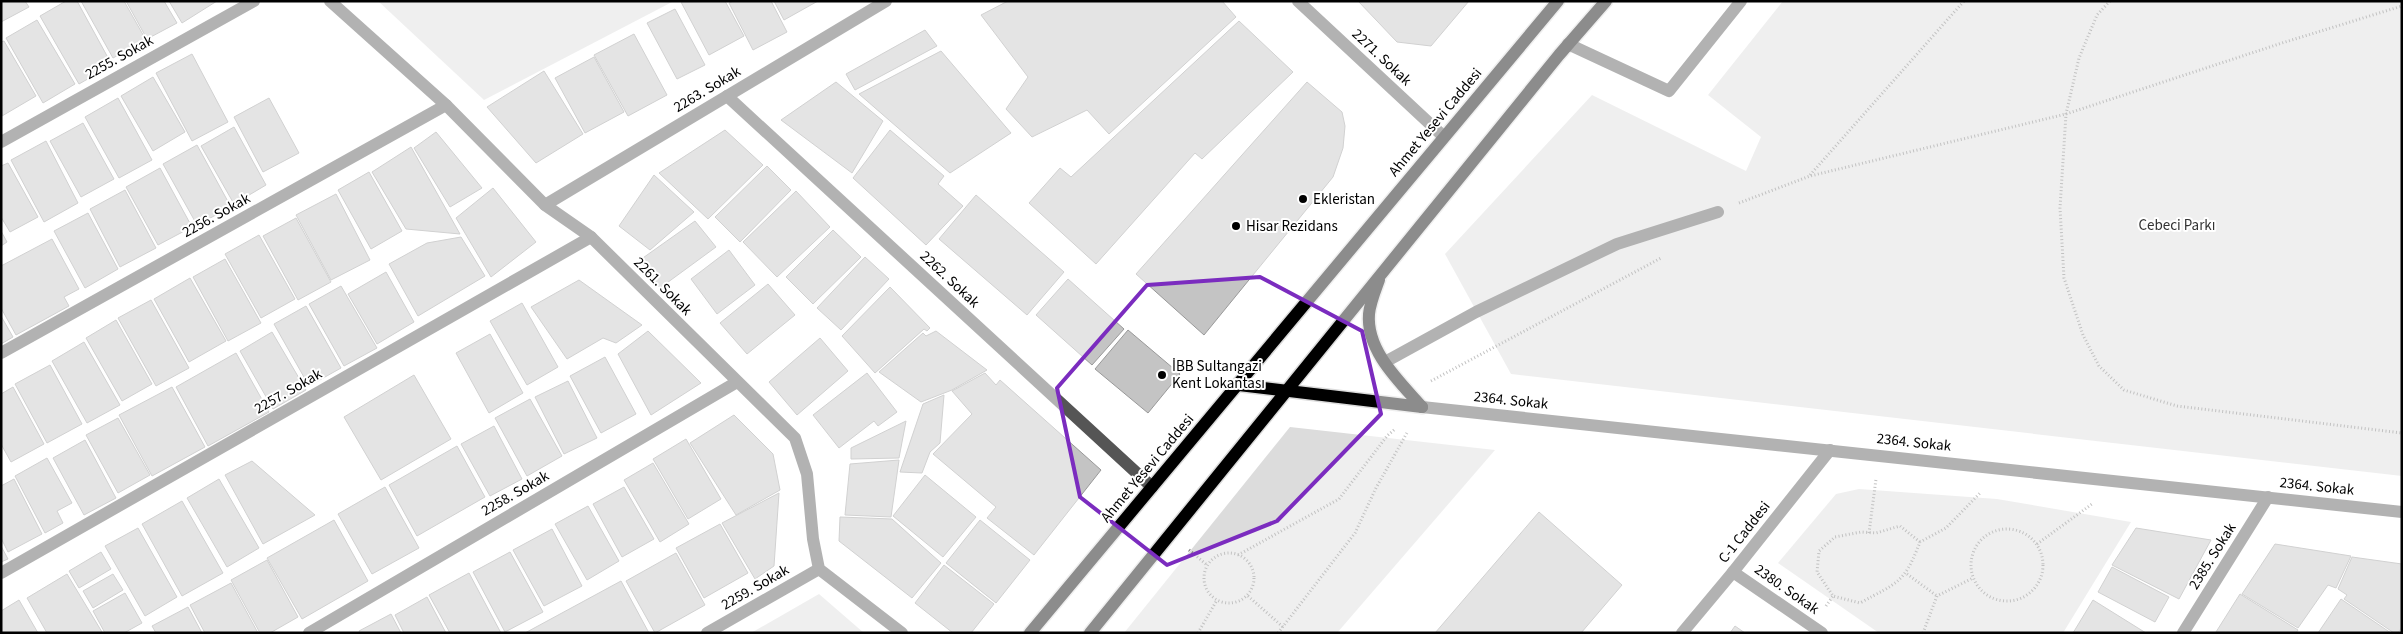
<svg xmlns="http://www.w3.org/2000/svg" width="2403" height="634" font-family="'Source Sans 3',sans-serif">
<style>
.green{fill:#dcdcdc}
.building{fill:#c4c4c4;stroke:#999}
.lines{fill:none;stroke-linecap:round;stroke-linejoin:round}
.major-casing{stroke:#dbdbdb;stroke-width:15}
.path{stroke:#777;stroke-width:3;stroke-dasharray:1 2.5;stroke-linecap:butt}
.minor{stroke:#555;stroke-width:12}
.major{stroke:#000;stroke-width:12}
.marked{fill:none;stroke:#7b2cbf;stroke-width:4;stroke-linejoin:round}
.poi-dot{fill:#000;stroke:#fff;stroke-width:2}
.labels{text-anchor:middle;stroke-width:4;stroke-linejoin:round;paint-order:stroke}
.street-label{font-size:15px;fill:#000;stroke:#fff}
.poi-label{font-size:15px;fill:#000;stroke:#fff;text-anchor:start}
.park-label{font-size:15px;fill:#333;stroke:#fff}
</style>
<rect width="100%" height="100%" fill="#fff"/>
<!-- green -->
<g class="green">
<polygon points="378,1 674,1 484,100"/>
<polygon points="1783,1 2402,1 2402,476 1511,374 1445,254 1592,95 1746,171 1761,137 1708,95"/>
<polygon points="1290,427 1495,450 1337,633 1124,633"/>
<polygon points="1859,489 1997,499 2131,522 2063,633 1879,633 1778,563 1836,494"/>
<polygon points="819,594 864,633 751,633"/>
</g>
<!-- building -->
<g class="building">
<polygon points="1,1 25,1 29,7 1,22"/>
<polygon points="66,1 77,1 112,65 79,84 40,16"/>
<polygon points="81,1 124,1 146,40 113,58"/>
<polygon points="126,1 164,1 177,23 147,39"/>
<polygon points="169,1 217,1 182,23"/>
<polygon points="725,1 744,36 709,55 681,2"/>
<polygon points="733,1 771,1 787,32 753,50 729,3"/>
<polygon points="774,1 818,1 784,20"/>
<polygon points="1008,1 1222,1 1236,17 1109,134 1087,110 1032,137 1006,109 1028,77 981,15"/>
<polygon points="1358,1 1469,1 1431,46 1397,42"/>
<polygon points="675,9 705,65 677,79 647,23"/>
<polygon points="37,20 75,84 43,103 6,38"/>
<polygon points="1239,21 1293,72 1202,159 1195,153 1096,264 1029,203 1060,168 1071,177"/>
<polygon points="925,30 937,46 855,90 846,74"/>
<polygon points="634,34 667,95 628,116 594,55"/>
<polygon points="4,41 36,96 2,116 1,42"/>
<polygon points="941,51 1011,133 950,173 859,94"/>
<polygon points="192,54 228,122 192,141 156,73"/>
<polygon points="594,57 624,112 585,133 555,78"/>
<polygon points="544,71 583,134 536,163 487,107"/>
<polygon points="153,77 185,132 153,151 121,96"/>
<polygon points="836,82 883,121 852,173 781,120"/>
<polygon points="1307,82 1342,112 1345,126 1343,148 1333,177 1204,335 1136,274"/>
<polygon points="118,98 152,160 119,178 85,117"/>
<polygon points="269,98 299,153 263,172 234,117"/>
<polygon points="83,123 114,179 81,197 50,141"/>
<polygon points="234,127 266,185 234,204 201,146"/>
<polygon points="725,130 763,165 708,219 659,173"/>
<polygon points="890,130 944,176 938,184 963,206 926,245 853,178"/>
<polygon points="436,132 482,188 450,207 414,148"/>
<polygon points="46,141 78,203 44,222 11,160"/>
<polygon points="197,145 231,207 197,225 163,164"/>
<polygon points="411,147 460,234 406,229 372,172"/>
<polygon points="8,163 38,217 10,232 1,217 1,166"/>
<polygon points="767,166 791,190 740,242 715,217"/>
<polygon points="160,168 192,227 158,245 126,187"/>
<polygon points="369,172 402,231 371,249 338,190"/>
<polygon points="654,175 694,212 650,250 619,226"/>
<polygon points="493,188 536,242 491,277 456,218"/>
<polygon points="125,190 156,248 120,267 90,209"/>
<polygon points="796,191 830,227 777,277 743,242"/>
<polygon points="336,194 370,260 331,280 296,215"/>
<polygon points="976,195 1064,272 1027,315 939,239"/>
<polygon points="88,213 118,269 85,288 54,231"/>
<polygon points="296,218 331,282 298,300 263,236"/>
<polygon points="695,221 716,247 660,288 640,260"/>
<polygon points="833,230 861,257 813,304 786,277"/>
<polygon points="1,231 7,242 1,246"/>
<polygon points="259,235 295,299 261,318 225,254"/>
<polygon points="461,237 485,276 418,316 389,264 427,243"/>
<polygon points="52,239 79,289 64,297 69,306 16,335 1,308 1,266"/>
<polygon points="729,250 755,285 717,314 691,279"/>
<polygon points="865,257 889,279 841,330 817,308"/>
<polygon points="225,259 261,323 228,341 193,277"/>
<polygon points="386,272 414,322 377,344 348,294"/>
<polygon points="190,278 226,341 189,362 154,299"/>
<polygon points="1068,279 1124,329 1092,365 1036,315"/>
<polygon points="579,280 642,325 616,343 603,338 567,359 531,307"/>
<polygon points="768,284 795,315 747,354 720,323"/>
<polygon points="341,286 377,348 344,366 309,304"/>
<polygon points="890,287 930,328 927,331 924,329 875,373 842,336"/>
<polygon points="151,300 189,368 156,386 118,318"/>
<polygon points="522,303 558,367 527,385 490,321"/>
<polygon points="306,306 341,368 309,386 274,324"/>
<polygon points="1,316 13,337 1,344"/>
<polygon points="116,320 152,384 122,401 86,338"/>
<polygon points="1128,330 1180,374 1148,413 1095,369"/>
<polygon points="648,331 701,383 651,415 618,354"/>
<polygon points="936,331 987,370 952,390 921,402 879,372 923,333 926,336"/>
<polygon points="272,332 306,390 273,409 240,351"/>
<polygon points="490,334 523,393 489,413 456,353"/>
<polygon points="820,338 848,371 797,415 769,382"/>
<polygon points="84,342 120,405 87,423 52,361"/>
<polygon points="236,353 269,412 208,446 176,387"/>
<polygon points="605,357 636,414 601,433 570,376"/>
<polygon points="50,365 82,424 47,443 15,384"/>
<polygon points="867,373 897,412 878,426 874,421 839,448 813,415"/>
<polygon points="985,373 996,385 1000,380 1101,470 1034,555 987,518 996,507 933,454 972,414 952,391"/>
<polygon points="414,375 451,439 381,480 344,417"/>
<polygon points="568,381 597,438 564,454 535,397"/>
<polygon points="13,387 44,444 11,462 1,444 1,394"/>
<polygon points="172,387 205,447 152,476 119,415"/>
<polygon points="944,395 940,443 930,452 922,473 900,472 923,404"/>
<polygon points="530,399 562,456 527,476 495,418"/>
<polygon points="734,415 773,454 780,490 736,515 690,443"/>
<polygon points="118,418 150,475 118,493 86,435"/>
<polygon points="906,421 899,458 851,459 851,448"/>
<polygon points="494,426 522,479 490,496 461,444"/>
<polygon points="686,439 721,499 688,519 653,459"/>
<polygon points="85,440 116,498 84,515 53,458"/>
<polygon points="457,446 485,497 417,536 389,485"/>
<polygon points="47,458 72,503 57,511 63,523 45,533 15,476"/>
<polygon points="899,460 891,517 845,515 850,464"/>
<polygon points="252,461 315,515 263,544 225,475"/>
<polygon points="653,463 689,524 660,542 624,480"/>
<polygon points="925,475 976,517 943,557 893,516"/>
<polygon points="14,479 42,534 8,552 1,538 1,486"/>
<polygon points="219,479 259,548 227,567 187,498"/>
<polygon points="385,487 419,548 372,574 338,514"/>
<polygon points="624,487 654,539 622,557 593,504"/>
<polygon points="779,493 774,566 755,579 722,523"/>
<polygon points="182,501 223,573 182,596 142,524"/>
<polygon points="588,506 619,561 587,580 555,524"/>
<polygon points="1539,512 1622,585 1581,633 1435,633"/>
<polygon points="840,517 892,519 941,563 912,598 839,541"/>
<polygon points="334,520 368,581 302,619 267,558"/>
<polygon points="980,520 1030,560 996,603 946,563"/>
<polygon points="720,524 748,573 704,598 676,548"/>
<polygon points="138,528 177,597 145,616 105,546"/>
<polygon points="2136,528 2211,540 2179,599 2112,565"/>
<polygon points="552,529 582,586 544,606 513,550"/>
<polygon points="2275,544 2351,556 2336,588 2328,585 2298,628 2242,594"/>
<polygon points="1,546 8,559 1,562"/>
<polygon points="101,552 111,569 79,588 69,571"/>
<polygon points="510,552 543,612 505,632 473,572"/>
<polygon points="676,553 705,605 655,633 626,581"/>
<polygon points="2352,557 2402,564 2402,627 2398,633 2394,633 2344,599 2347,595 2338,589"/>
<polygon points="267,560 298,617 270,633 260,633 231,580"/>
<polygon points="944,565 994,604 971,633 953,633 915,603"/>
<polygon points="2112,567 2169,597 2155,622 2098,592"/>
<polygon points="469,573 501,633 450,633 429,595"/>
<polygon points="67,574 102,632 100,633 47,633 27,598"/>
<polygon points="113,574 123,590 93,608 83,591"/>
<polygon points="621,581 649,633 525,633"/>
<polygon points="231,583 258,633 205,633 190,605"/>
<polygon points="125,593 142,623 124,633 105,633 93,611"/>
<polygon points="2240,594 2298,630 2296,633 2216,632"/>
<polygon points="427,597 446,633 404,633 395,615"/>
<polygon points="2341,599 2391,633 2318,633"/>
<polygon points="19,600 38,633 1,633 1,611"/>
<polygon points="2093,600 2146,633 2073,633"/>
<polygon points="188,607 202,633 156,633 152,626"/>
<polygon points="391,614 401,633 360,633 359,631"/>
<polygon points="1735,626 1745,633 1730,633"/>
</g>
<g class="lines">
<!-- major casing -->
<g class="major-casing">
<g id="major">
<path d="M 1379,280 C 1375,291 1370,303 1369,314 C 1366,351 1400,382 1422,407"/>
<polyline points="1239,385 1422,407"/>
<polyline points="1030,633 1558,1"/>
<polyline points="1090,633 1559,55 1606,1"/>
</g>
</g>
<!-- path -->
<g class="path">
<polyline points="2110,1 2097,15 2079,58 2066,114 2060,208 2064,278 2083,335 2099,366 2124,390 2177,406 2402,433"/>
<polyline points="1810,175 1964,1"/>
<polyline points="1739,203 1810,176 2066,114 2282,43 2402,6"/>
<polyline points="1431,381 1661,258"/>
<circle cx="2007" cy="565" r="36"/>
<polyline points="1869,533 1876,479"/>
<path d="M 1920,542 L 1900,526 L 1876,533 L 1861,532 L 1835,537 L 1819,551 L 1817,572 L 1833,596 L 1860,603 C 1898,582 1904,584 1920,542 L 1946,528 L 1981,492"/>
<polyline points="2037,544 2092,504"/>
<polyline points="1189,550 1207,565"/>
<circle cx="1229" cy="578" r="25"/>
<polyline points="1238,555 1339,499 1387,436 1395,429"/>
<polyline points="1907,574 1937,596"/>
<polyline points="1248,596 1283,627"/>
<polyline points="1826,606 1833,596"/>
<polyline points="1198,633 1217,600"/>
<polyline points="1278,633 1355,533 1376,488 1408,431"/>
<polyline points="1923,633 1937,596 1973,578"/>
</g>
<!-- minor -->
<g class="minor">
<polyline points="330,1 446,105 545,205 591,237 795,438 807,474 813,539 819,569 902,633"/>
<polyline points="1298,1 1443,136"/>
<polyline points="1568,44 1669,91 1741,1"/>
<polyline points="727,96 1152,487"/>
<polyline points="1,142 254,1"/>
<polyline points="545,205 886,1"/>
<polyline points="1,353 446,105"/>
<polyline points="1385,362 1476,312 1617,244 1718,212"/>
<polyline points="1422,407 2402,512"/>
<polyline points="1733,572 1822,633"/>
<polyline points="1,573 591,237"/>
<polyline points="309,633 737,382"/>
<polyline points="707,633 819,569"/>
<polyline points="1682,633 1733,572 1830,450"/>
<polyline points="2183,633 2268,497"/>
</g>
<!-- major -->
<use href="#major" class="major"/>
</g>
<!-- marked area -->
<path d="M0 0H2403V634H0ZM 1260,277 L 1362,331 L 1381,414 L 1277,521 L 1167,565 L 1080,497 L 1057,388 L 1147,285 Z" fill="#fff" fill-opacity=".55" fill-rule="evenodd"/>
<path class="marked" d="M 1260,277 L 1362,331 L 1381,414 L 1277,521 L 1167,565 L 1080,497 L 1057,388 L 1147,285 Z"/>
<!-- markers -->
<g class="poi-dot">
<circle cx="1303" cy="199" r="5"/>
<circle cx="1236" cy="226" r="5"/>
<circle cx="1162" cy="375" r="5"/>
</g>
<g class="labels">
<!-- street labels -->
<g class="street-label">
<text transform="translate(119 57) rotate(-29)" y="5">2255. Sokak</text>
<text transform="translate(1382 57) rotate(43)" y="5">2271. Sokak</text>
<text transform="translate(707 89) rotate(-31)" y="5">2263. Sokak</text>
<text transform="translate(1435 122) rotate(-50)" y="5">Ahmet Yesevi Caddesi</text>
<text transform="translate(216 215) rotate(-29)" y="5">2256. Sokak</text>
<text transform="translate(950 279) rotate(43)" y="5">2262. Sokak</text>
<text transform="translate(663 286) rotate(45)" y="5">2261. Sokak</text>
<text transform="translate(288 391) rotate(-30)" y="5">2257. Sokak</text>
<text transform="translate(1511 400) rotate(6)" y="5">2364. Sokak</text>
<text transform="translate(1914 442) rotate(6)" y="5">2364. Sokak</text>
<text transform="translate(1147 468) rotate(-50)" y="5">Ahmet Yesevi Caddesi</text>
<text transform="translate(2317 486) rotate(6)" y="5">2364. Sokak</text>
<text transform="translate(515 493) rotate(-30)" y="5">2258. Sokak</text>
<text transform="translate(1744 532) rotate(-52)" y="5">C-1 Caddesi</text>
<text transform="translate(2212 556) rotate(-58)" y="5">2385. Sokak</text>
<text transform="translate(755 587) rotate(-30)" y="5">2259. Sokak</text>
<text transform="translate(1787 589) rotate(35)" y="5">2380. Sokak</text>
</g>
<!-- poi labels -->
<g class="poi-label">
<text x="1313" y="204">Ekleristan</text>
<text x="1246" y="231">Hisar Rezidans</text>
<text x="1172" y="371">İBB Sultangazi<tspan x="1172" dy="17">Kent Lokantası</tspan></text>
</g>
<!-- park labels -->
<g class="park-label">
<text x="2177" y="230">Cebeci Parkı</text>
</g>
</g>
<!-- border -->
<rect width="2403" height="634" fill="none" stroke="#000000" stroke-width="5"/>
</svg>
